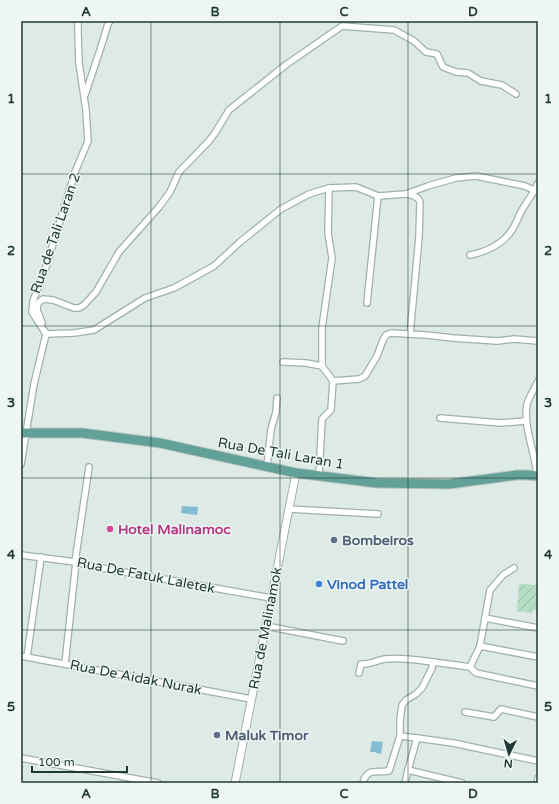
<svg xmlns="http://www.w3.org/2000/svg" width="559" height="804" font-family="'Varela Round',sans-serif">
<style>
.garden{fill:url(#garden-furrows)}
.water{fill:#83bcd1}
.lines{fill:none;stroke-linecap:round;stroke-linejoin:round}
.minor-casing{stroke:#a0b1ad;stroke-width:8}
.tertiary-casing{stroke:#a0b1ad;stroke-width:9}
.primary-casing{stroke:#bcc4c2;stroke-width:11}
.minor{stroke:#fff;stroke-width:5.5}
.tertiary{stroke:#fff;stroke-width:7}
.primary{stroke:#61a198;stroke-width:9}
.grid{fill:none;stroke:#1f3935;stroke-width:1;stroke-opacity:0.55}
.hotel-dot{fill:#d1479c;stroke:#eef6f3;stroke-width:1.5}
.service-dot{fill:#5c6f8a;stroke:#eef6f3;stroke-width:1.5}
.shop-dot{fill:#3f7fe0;stroke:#eef6f3;stroke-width:1.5}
.labels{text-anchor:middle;stroke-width:3;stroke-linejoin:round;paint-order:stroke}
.street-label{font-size:14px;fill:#1f3935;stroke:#eef6f3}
.hotel-label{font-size:14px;font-weight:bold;fill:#b23c85;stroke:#eef6f3;text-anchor:start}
.service-label{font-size:14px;font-weight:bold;fill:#4e5e75;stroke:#eef6f3;text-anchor:start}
.shop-label{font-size:14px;font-weight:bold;fill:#366cbe;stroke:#eef6f3;text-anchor:start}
.neatline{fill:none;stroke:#1f3935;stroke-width:1.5}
.grid-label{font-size:13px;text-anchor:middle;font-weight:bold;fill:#1f3935}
</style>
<defs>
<pattern id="garden-furrows" width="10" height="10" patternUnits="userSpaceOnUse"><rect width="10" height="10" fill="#b5dcc4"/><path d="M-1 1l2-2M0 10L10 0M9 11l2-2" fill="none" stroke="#9bbea9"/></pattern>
</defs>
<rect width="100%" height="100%" fill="#ddeae6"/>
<!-- garden -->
<polygon class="garden" points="519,584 538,585 538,615 536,615 536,610 533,610 532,613 517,611"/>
<!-- water -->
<g class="water">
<polygon points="182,506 198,507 197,515 181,513"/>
<polygon points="372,741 383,742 381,754 376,753 375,752 370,752"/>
</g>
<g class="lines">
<!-- minor casing -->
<g class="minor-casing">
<g id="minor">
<polyline points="78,21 78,32 79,63 86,110 88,141 75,172 45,270 33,301 32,312 46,334 74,333 94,330 145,298 174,288 214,266 240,242 281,209 309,194 329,188 356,187 378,196 406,194 428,186 456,178 476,176 525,186 538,192"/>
<polyline points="85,95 100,50 108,24 110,21"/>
<polyline points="329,188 328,233 332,258 322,328 322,366 333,381"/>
<path d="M 406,194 C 412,195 418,196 420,202 L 419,237 L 410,334"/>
<path d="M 470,255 C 486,252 503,244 512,230 C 516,224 518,217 522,210 C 527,201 534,193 538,183"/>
<polyline points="367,303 378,196"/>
<polyline points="42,323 37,310 38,303 43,299 53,300 74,308 79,308 84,305 96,292 119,252 159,207 170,192 179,172 209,141 215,133 229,110 287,64 342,26 394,30 414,41 426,52 437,54 443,67 456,72 468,73 481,81 502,85 516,94"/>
<polyline points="283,362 306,363 322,366"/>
<polyline points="440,418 501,423 526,421"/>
<polyline points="21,464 34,384 46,334 45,331"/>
<polyline points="267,466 271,429 276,412 277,398"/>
<polyline points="319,475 322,419 331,410 333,381 359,379 365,376 377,356 383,340 386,335 391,333 426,335 453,338 497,341 514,339 538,341"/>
<path d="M 537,476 C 535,452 523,427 527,404 C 529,397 535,388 538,381"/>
<polyline points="289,509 378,514"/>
<polyline points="21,555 75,562 101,568 271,598"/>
<polyline points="75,562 89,467"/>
<polyline points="485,618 490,590 503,575 514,568"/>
<polyline points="266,626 343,641"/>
<polyline points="480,646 538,657"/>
<polyline points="21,656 251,699"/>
<polyline points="27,657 41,557"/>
<polyline points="65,664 76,562"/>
<polyline points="470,667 476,673 538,686"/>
<path d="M 359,673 L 361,664 C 368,665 378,660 385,659 C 401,657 418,660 433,662"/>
<polyline points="465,712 494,717 501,709 538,717"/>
<polyline points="417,738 453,743 538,761"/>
<polyline points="21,758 158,783"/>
<polyline points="408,770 462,783"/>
<path d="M 363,783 C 367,767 377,773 389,771 L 400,736"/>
<polyline points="405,783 408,770 417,738 400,736 400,720 402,705 406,700 416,694 422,688 432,668 433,662 470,667 480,646 485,618 538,628"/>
<polyline points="537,783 538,778"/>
</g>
</g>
<!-- tertiary casing -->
<g class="tertiary-casing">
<polyline id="tertiary" points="235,783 296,473"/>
</g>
<!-- primary casing -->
<g class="primary-casing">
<polyline id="primary" points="21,433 82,433 160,443 296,473 377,483 449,484 517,475 527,475 538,476"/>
</g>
<!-- minor -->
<use href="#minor" class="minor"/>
<!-- tertiary -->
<use href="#tertiary" class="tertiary"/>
<!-- primary -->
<use href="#primary" class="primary"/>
</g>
<!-- grid -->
<path class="grid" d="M 151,21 L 151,783M 280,21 L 280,783M 408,21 L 408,783M 21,174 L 538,174M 21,326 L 538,326M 21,478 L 538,478M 21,630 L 538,630"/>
<!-- markers -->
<circle class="hotel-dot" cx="110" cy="529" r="4"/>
<g class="service-dot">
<circle cx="334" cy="540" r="4"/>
<circle cx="217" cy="735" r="4"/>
</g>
<circle class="shop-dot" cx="319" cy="584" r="4"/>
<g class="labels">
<!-- street labels -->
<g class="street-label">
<text transform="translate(55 233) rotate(-71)" y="5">Rua de Tali Laran 2</text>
<text transform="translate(281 453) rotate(10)" y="5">Rua De Tali Laran 1</text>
<text transform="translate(146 575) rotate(11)" y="5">Rua De Fatuk Laletek</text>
<text transform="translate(265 628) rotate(-79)" y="5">Rua de Malinamok</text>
<text transform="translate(136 677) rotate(11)" y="5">Rua De Aidak Nurak</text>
</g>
<!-- hotel labels -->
<g class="hotel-label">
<text x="118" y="534">Hotel Malinamoc</text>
</g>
<!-- service labels -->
<g class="service-label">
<text x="342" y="545">Bombeiros</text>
<text x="225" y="740">Maluk Timor</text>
</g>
<!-- shop labels -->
<g class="shop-label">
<text x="327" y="589">Vinod Pattel</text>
</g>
</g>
<!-- border -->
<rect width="559" height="804" fill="none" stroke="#eef6f3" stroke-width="44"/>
<!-- north arrow -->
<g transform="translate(509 754) rotate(185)" stroke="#eef6f3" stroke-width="3" paint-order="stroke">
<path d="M0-3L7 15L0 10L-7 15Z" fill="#1f3935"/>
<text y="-6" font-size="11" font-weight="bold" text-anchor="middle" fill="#1f3935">N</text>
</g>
<!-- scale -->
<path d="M32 766v6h95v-6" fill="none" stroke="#1f3935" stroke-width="2"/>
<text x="38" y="766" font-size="12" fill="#1f3935" stroke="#eef6f3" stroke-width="3" paint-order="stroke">100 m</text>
<rect x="22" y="22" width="515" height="760" class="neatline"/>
<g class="grid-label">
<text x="86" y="16">A</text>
<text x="215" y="16">B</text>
<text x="344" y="16">C</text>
<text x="473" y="16">D</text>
<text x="11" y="103">1</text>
<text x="548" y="103">1</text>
<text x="11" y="255">2</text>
<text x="548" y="255">2</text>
<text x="11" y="407">3</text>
<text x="548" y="407">3</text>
<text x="11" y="559">4</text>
<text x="548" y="559">4</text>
<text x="11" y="711">5</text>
<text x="548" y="711">5</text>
<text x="86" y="798">A</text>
<text x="215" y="798">B</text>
<text x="344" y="798">C</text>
<text x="473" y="798">D</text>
</g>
</svg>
